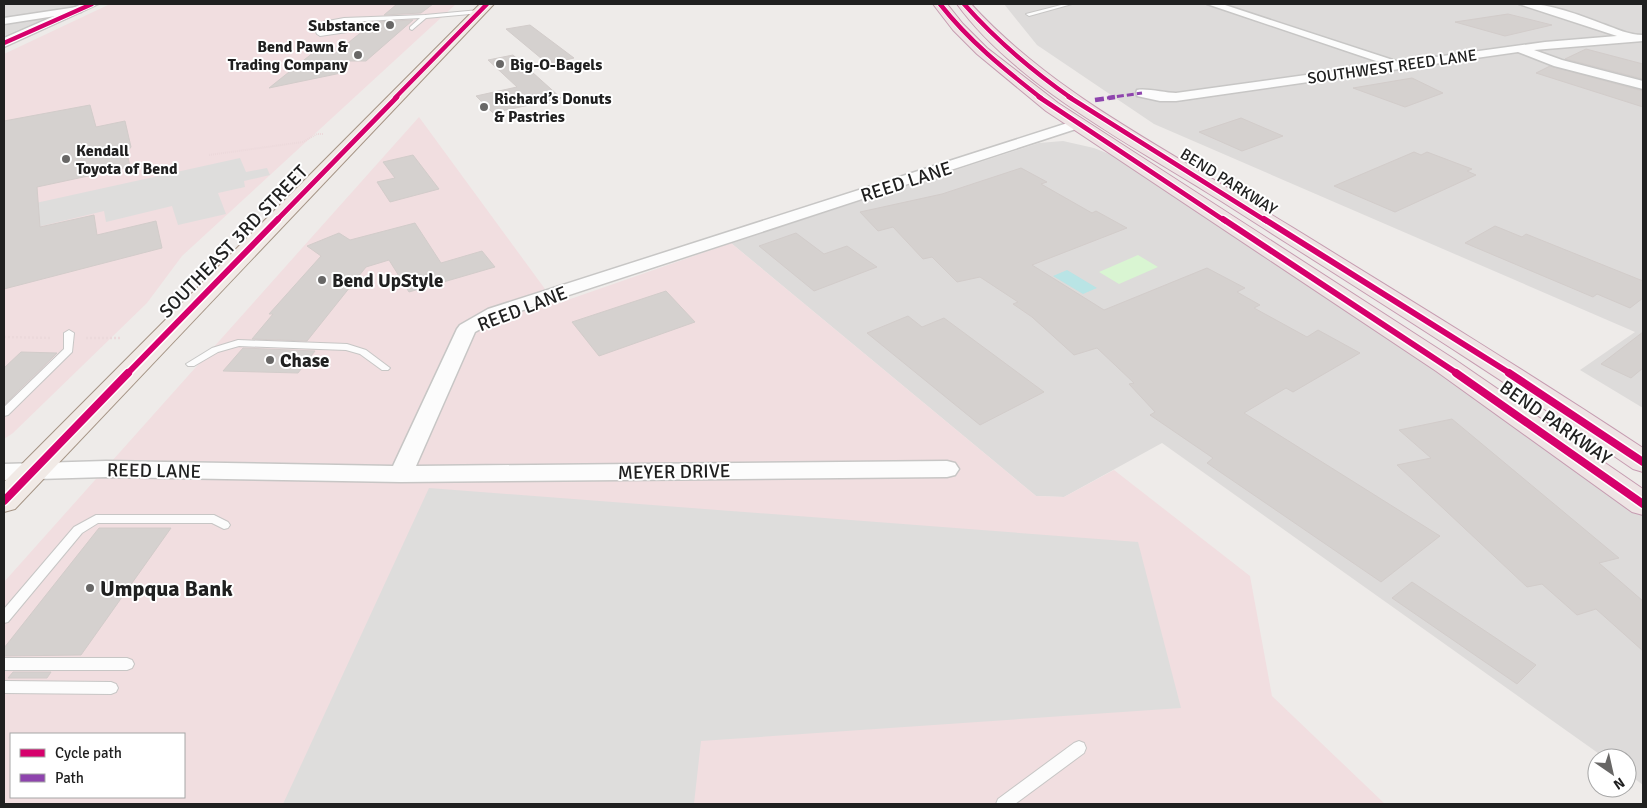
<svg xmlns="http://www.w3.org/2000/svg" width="1647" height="808" font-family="Signika,sans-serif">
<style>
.residential{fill:#dddbda}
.commercial{fill:#f1dee0;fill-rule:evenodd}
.park{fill:#d9f5d2}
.parking{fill:#dedddc}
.water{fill:#b9e4e5}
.building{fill:#d5d1cf;stroke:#d2ccca}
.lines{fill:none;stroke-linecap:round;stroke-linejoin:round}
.service-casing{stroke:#c7c6c5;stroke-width:2}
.minor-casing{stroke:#c7c6c5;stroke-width:3}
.tertiary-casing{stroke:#c7c6c5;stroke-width:3}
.primary-casing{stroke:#a59485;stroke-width:2}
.trunk-casing{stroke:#c69cb1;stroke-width:2}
.path-far1{stroke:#ecd9db;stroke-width:2;stroke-dasharray:1 1;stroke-linecap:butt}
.path{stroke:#ecd9db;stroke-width:2.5;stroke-dasharray:2 2;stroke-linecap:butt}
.service{fill:#fcfcfc;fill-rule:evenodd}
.minor{fill:#fcfcfc;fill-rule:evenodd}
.tertiary{fill:#fcfcfc;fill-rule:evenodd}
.primary{fill:#f1eae6;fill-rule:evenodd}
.trunk{fill:#eee4e4;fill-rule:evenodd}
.quiet-far1{stroke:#8e44ad;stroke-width:3;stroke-dasharray:7 3;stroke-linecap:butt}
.quiet{stroke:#8e44ad;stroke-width:4.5;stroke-dasharray:9 4.5;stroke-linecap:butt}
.cycleway-far3-casing{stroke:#fff;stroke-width:6}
.cycleway-far2-casing{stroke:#fff;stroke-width:7}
.cycleway-far1-casing{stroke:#fff;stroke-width:9}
.cycleway-casing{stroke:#fff;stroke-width:11}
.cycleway-far3{stroke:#d6006c;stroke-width:4.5}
.cycleway-far2{stroke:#d6006c;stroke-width:5}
.cycleway-far1{stroke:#d6006c;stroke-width:6}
.cycleway{stroke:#d6006c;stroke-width:8}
.poi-dot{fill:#686766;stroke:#fff;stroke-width:2}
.labels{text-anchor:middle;stroke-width:4;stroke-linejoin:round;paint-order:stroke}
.far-poi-label{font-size:16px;font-weight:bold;fill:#202020;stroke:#fff;text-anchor:start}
.far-street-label{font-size:16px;fill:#202020;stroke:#fff}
.street-label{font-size:19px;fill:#202020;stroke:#fff}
.poi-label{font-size:19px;font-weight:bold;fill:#202020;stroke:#fff;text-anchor:start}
.near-poi-label{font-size:22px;font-weight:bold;fill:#202020;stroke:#fff;text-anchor:start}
</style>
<rect width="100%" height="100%" fill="#eeebe9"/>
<!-- residential -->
<g class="residential">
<polygon points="4,4 79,4 4,36"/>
<polygon points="1004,4 1643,4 1643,408 1580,370 1635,332 1154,124 1037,45"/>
<polygon points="1063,141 1094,148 1114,156 1470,393 1643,515 1643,785 1627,773 1627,758 1605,758 1162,443 1064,497 1036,496 731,243 1039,143"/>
</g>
<!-- commercial -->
<g class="commercial">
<polygon points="110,4 456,4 182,256 147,303 13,433 4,439 4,54"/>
<path d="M 419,117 L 556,304 L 731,243 L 1036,496 L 1064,497 L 1114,470 L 1250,576 L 1272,696 L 1385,804 L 4,804 L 4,582 ZM 11,734 L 184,734 L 184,797 L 11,797 Z"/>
</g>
<!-- park -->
<polygon class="park" points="1138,255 1158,267 1119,284 1099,272"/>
<!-- parking -->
<g class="parking">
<polygon points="240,158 246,172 267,168 270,175 244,181 245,187 218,193 226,214 178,225 172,206 106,222 104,211 4,235 4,210"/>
<polygon points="429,488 1138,542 1181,708 701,741 694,804 283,804"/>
</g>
<!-- water -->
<polygon class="water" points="1067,270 1097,288 1083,294 1053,276"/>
<!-- building -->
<g class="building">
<polygon points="397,4 433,4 421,13 384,15"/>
<polygon points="1508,14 1552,25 1505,36 1455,22"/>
<polygon points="413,20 366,61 338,61 346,72 269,88 319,48 328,48 333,55 374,22"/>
<polygon points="530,25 574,58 548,64 506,29"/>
<polygon points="1586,49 1643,64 1643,79 1565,59"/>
<polygon points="513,55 561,98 493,113 476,96 517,87 488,60"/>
<polygon points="1550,66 1643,91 1643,107 1536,73"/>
<polygon points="1412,78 1443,93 1405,107 1353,88"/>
<polygon points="90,105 96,127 125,121 131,147 127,152 130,167 37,187 40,227 94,215 97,235 156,221 162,248 4,289 4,121"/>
<polygon points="1241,118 1283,136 1242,151 1199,132"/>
<polygon points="1414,152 1421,155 1427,152 1472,169 1467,171 1476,175 1395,212 1334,186"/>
<polygon points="413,155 439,189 390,202 377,182 395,178 383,162"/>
<polygon points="1021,168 1047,182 1041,184 1092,213 1096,211 1127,228 1032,265 1104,310 1207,268 1245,288 1237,292 1260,305 1254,308 1307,337 1318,330 1360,353 1293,392 1286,388 1244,413 1440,536 1381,582 1207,463 1213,458 1150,415 1155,412 1129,384 1134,383 1097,348 1074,355 1032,317 1013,304 1018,302 980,277 957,282 932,257 923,259 893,227 878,231 860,212 942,194"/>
<polygon points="415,223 441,263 482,251 495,267 409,292 389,260 366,267 307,341 252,339 273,314 269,314 321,256 307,246 339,233 350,240"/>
<polygon points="1495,226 1522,237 1526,234 1643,281 1643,298 1630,308 1597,294 1593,297 1465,243"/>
<polygon points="796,233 824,254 847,246 877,267 814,291 759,246"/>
<polygon points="666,291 695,322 599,356 572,322"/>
<polygon points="908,316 922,327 944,318 1044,392 980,425 867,333"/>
<polygon points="1643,332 1643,368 1631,378 1601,364"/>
<polygon points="243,348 315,351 298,373 223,371"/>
<polygon points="21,352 57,353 4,405 4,368"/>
<polygon points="1452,419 1619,558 1599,563 1643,601 1643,651 1596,609 1577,615 1542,584 1527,587 1397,465 1431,458 1399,430"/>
<polygon points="99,528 171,528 81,655 4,656 4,648"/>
<polygon points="1412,582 1536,665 1517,684 1392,598"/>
<polygon points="13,672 51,672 47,678 8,678"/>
</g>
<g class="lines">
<!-- service casing -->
<g class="service-casing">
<g id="service">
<polygon points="1065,4 1072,4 1029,16 1026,14"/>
<path d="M 479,10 L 481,13 L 426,18 L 412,30 L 410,29 L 410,27 L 420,18 L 347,22 L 347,32 L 320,36 L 317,34 L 312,24 L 344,18 L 425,15 ZM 342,22 L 342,30 L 322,32 L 318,25 Z"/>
<polygon points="69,330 74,333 72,352 8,415 4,416 4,407 64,349 64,333"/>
<polygon points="238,340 347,344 366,350 390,368 388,370 382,370 360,354 346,350 239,346 218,352 194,366 188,366 186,364 212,348"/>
<polygon points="96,515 214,515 228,522 230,525 228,528 224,529 212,523 98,523 82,533 8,622 4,623 4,609 74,527"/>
<polygon points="4,658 127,658 132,660 134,664 132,668 127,670 4,670"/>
<polygon points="4,681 111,682 116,684 118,688 116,692 111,694 4,693"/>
<polygon points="1079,741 1084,743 1086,748 1084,753 1015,804 996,804 998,799 1074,743"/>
</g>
</g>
<!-- minor casing -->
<g class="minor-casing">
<g id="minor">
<path d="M 1207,4 L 1222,4 L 1399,62 L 1545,42 L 1617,36 L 1519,4 C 1546,2 1577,14 1603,24 C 1617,29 1629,35 1643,35 L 1643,41 L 1534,50 L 1562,60 L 1643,81 L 1643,89 L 1554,66 L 1518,52 L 1176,101 L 1160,101 L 1137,96 L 1136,93 L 1137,90 C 1147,88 1165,93 1176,93 L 1385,64 Z"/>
<polygon points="77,7 82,10 81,12 4,24 4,18"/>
<polygon points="1077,120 1084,124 1082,127 502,317 475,332 416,466 947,461 955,463 959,469 955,475 947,477 401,482 106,477 4,480 4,464 106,461 393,466 457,329 460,325 488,309"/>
</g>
</g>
<!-- tertiary casing -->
<g class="tertiary-casing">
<polygon id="tertiary" points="82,4 98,4 4,47 4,38"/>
</g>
<!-- primary casing -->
<g class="primary-casing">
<polygon id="primary" points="480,4 494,4 15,509 4,512 4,482"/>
</g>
<!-- trunk casing -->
<g class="trunk-casing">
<g id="trunk">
<polygon points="933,4 947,4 963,24 987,48 1058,103 1454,359 1643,489 1643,515 1632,512 1436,371 1046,111 977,54 953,30"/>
<path d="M 957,4 L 971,4 C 1047,87 1146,138 1241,196 C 1376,279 1511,361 1643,448 L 1643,472 L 1633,469 C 1498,376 1359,289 1221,201 C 1136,147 1016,86 957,4 Z"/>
</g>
</g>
<!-- path-far1 -->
<polyline class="path-far1" points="209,155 303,142 317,134 324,134"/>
<!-- path -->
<g class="path">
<polyline points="4,337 52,338"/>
<polyline points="86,338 120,338"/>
</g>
<!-- service -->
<use href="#service" class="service"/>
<!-- minor -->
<use href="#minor" class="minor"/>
<!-- tertiary -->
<use href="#tertiary" class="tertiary"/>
<!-- primary -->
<use href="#primary" class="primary"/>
<!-- trunk -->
<use href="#trunk" class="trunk"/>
<!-- quiet-far1 -->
<polyline class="quiet-far1" points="1107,98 1142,93"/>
<!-- quiet -->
<polyline class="quiet" points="1095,100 1115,97"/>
<!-- cycleway-far3 casing -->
<g class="cycleway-far3-casing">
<g id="cycleway-far3">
<path d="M 940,4 C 969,41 1004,69 1041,98"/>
<path d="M 964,4 C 996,40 1031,70 1071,98"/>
<polyline points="4,43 92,4"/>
<polyline points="395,98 487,4"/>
</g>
</g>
<!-- cycleway-far2 casing -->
<g class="cycleway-far2-casing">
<g id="cycleway-far2">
<polyline points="1039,97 1225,221"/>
<polyline points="1069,97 1266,221"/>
<polyline points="276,221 397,97"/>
</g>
</g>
<!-- cycleway-far1 casing -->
<g class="cycleway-far1-casing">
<g id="cycleway-far1">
<polyline points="1223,219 1458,374"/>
<polyline points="1264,219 1511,374"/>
<polyline points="127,374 278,219"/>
</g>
</g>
<!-- cycleway casing -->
<g class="cycleway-casing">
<g id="cycleway">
<polyline points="1456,373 1643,504"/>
<polyline points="1509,373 1643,462"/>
<polyline points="4,501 128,373"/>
</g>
</g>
<!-- cycleway-far3 -->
<use href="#cycleway-far3" class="cycleway-far3"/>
<!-- cycleway-far2 -->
<use href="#cycleway-far2" class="cycleway-far2"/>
<!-- cycleway-far1 -->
<use href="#cycleway-far1" class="cycleway-far1"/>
<!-- cycleway -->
<use href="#cycleway" class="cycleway"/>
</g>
<!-- markers -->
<g class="poi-dot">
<circle cx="390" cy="25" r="5"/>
<circle cx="358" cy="55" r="5"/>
<circle cx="500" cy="64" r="5"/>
<circle cx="484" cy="107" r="5"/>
<circle cx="66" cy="159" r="5"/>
<circle cx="322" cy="280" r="5"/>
<circle cx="270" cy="360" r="5"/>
<circle cx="90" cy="588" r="5"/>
</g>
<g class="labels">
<!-- far-poi labels -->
<g class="far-poi-label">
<text x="380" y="31" text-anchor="end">Substance</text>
<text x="348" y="52" text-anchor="end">Bend Pawn &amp;<tspan x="348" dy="18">Trading Company</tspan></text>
<text x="510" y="70">Big-O-Bagels</text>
<text x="494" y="104">Richard’s Donuts<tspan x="494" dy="18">&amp; Pastries</tspan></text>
<text x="76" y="156">Kendall<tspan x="76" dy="18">Toyota of Bend</tspan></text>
</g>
<!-- far-street labels -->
<g class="far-street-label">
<text transform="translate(1392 66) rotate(-8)" y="6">SOUTHWEST REED LANE</text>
<text transform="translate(1229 181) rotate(32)" y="6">BEND PARKWAY</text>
</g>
<!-- street labels -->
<g class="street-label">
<text transform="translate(906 181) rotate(-18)" y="7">REED LANE</text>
<text transform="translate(233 241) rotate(-46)" y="7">SOUTHEAST 3RD STREET</text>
<text transform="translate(522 308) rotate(-21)" y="7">REED LANE</text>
<text transform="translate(1556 422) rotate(35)" y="7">BEND PARKWAY</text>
<text transform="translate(154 470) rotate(1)" y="7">REED LANE</text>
<text transform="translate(674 471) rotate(-1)" y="7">MEYER DRIVE</text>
</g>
<!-- poi labels -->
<g class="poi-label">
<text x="332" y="287">Bend UpStyle</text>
<text x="280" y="367">Chase</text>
</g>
<!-- near-poi labels -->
<g class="near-poi-label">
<text x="100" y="596">Umpqua Bank</text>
</g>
</g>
<!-- border -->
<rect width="1647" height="808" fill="none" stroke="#202020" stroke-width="10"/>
<!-- legend -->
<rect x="10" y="733" width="175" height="65" fill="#ffffff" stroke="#a6a6a6"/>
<rect x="20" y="749" width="25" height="8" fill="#d6006c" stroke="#a6a6a6"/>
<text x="55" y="758" font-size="15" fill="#202020">Cycle path</text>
<rect x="20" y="774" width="25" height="8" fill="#8e44ad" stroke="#a6a6a6"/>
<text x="55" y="783" font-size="15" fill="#202020">Path</text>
<!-- north arrow -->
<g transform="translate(1612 773) rotate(146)"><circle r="24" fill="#ffffff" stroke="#a6a6a6"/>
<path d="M0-4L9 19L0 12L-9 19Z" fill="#686766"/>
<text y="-8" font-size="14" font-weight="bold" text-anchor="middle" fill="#202020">N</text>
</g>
</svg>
